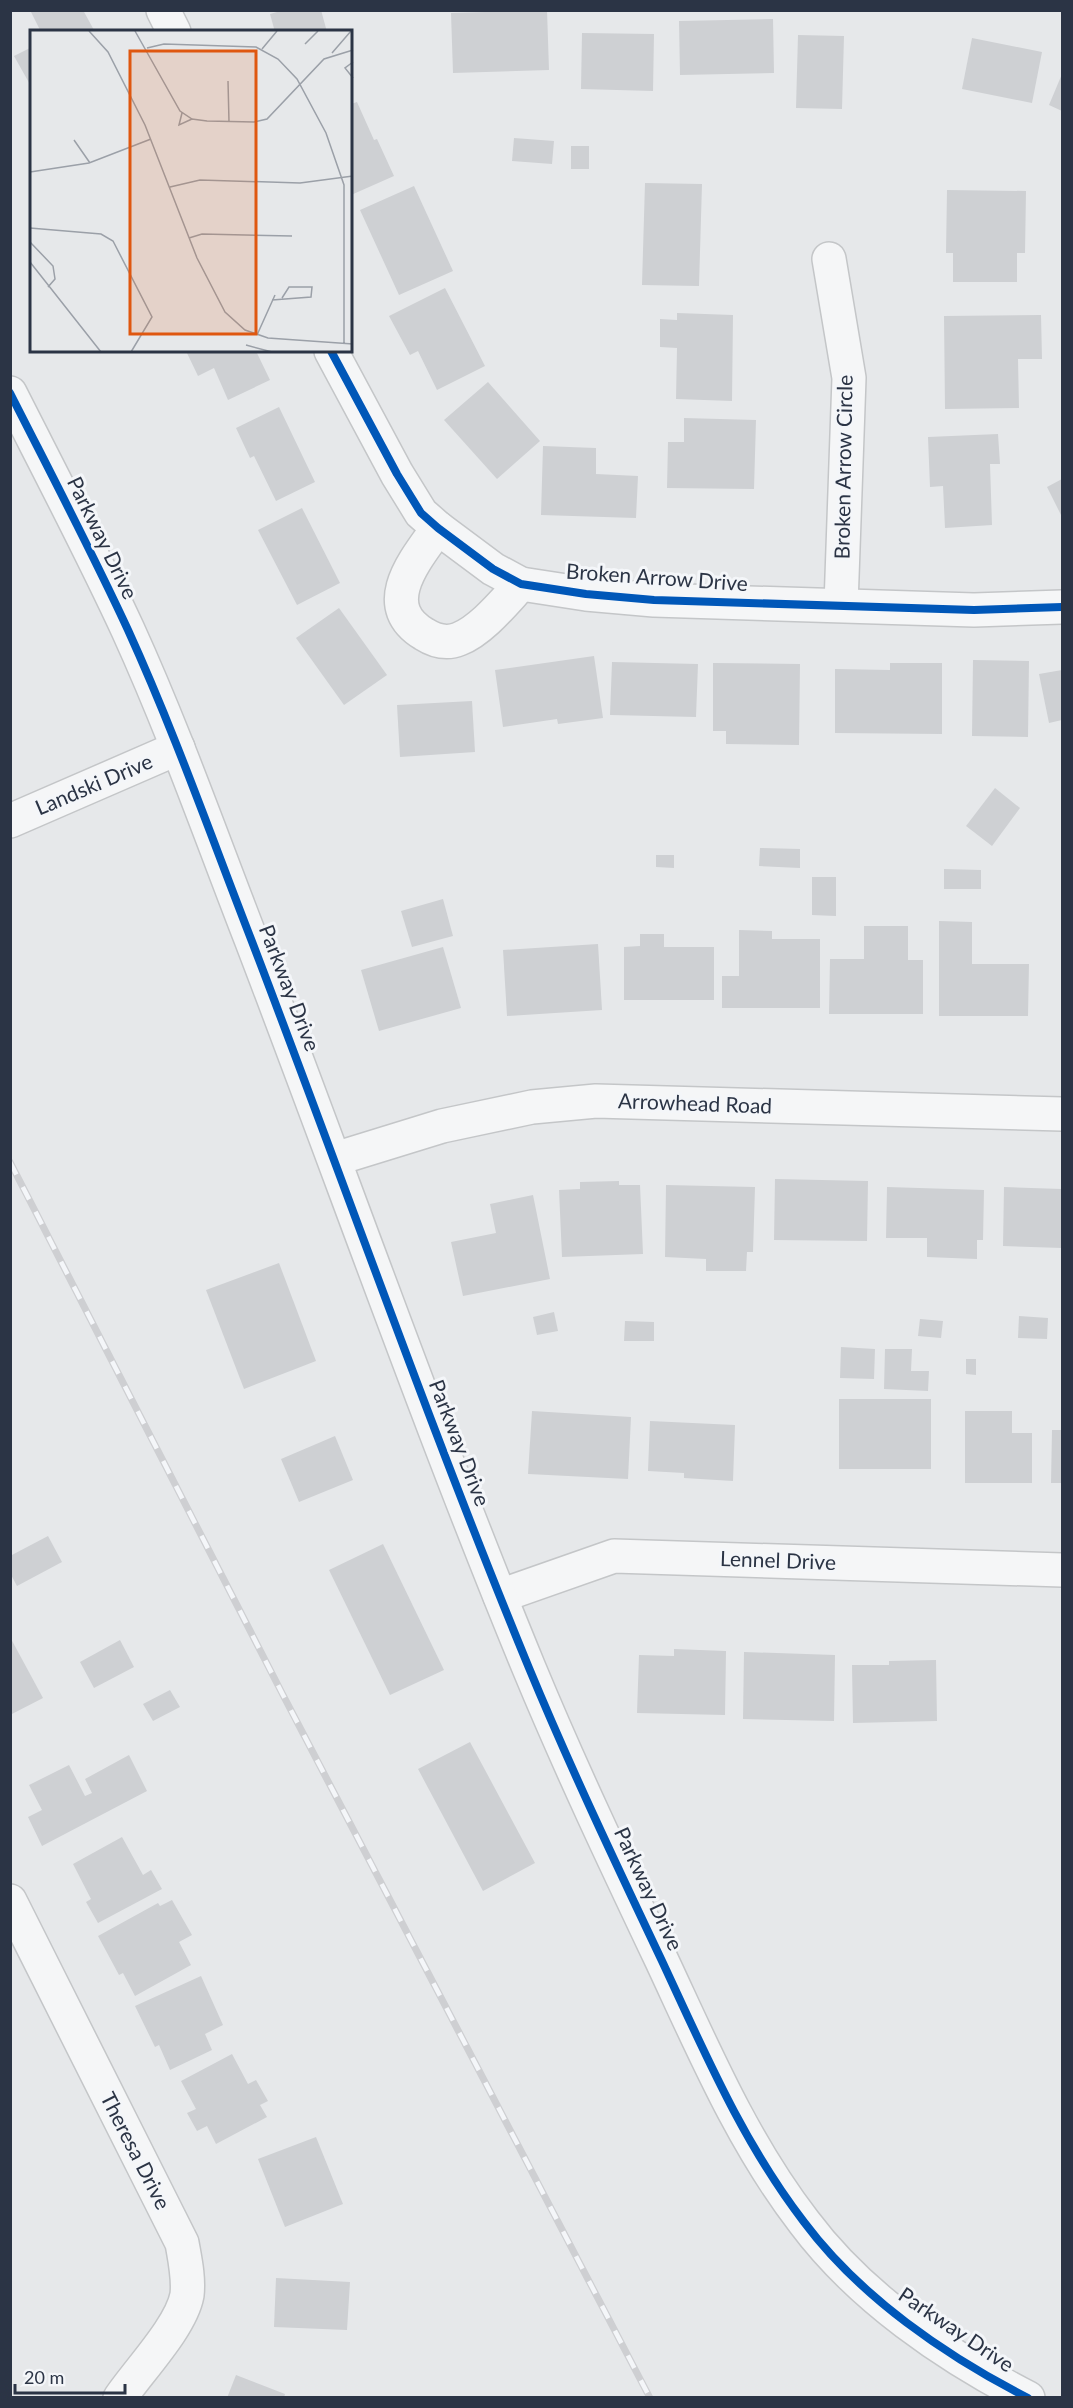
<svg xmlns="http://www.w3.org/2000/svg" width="1073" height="2408" font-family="Lato,sans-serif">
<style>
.building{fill:#ced0d3}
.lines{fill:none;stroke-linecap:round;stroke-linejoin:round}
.minor-casing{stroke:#c4c6c8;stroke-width:36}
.tertiary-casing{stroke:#c4c6c8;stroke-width:36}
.minor{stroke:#f5f6f7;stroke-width:33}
.tertiary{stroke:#f5f6f7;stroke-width:33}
.rail-casing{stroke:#cecfd2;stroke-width:7}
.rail{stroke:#f4f6f9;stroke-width:4.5;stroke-dasharray:14;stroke-linecap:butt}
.cycleway-casing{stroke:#f4f6f9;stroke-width:11}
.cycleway{stroke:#0057b8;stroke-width:8}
.labels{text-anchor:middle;stroke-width:6;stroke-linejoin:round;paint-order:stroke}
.street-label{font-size:21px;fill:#2b3445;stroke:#f4f6f9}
.inset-road{fill:none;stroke:#9ba0a8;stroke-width:1.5}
.view{fill:#df570f;fill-opacity:0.15;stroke:#df570f;stroke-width:3}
.inset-edge{fill:none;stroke:#2b3445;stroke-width:3}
</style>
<rect width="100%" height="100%" fill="#e6e8ea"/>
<!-- building -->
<g class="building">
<polygon points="34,10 83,10 95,32 41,32 31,12"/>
<polygon points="284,10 321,10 327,32 275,32 270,14"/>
<polygon points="547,10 549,70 453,73 451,13"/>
<polygon points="773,19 774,73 680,75 679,21"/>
<polygon points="582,33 654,34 653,91 581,89"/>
<polygon points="798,35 844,36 842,109 796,108"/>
<polygon points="972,38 1042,52 1032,103 962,89"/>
<polygon points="32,47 32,88 14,56"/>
<polygon points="1062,74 1062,111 1049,105"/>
<polygon points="357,102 374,140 377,139 394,176 351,195 351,104"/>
<polygon points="514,138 554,141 552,164 512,161"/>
<rect x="571" y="146" width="18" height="23"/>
<polygon points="645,183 702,184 699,286 642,285"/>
<polygon points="414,186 453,271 399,295 360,210"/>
<polygon points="947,190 1026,191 1025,253 1017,253 1017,282 953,282 953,253 946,253"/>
<polygon points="445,288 485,366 437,390 418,351 410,355 389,316"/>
<polygon points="677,313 733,315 732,401 676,399 677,348 660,347 660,319 677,320"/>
<polygon points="1041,315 1042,359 1018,359 1019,408 945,409 944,316"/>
<polygon points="186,351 256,351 270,380 228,400 214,368 198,376"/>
<polygon points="488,382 540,441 497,479 444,420"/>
<polygon points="279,407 315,482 276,501 254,456 250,458 236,428"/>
<polygon points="684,418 756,420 754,489 667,488 668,442 684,442"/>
<polygon points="998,434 1000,464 990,464 992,525 945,528 943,486 930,487 928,437"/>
<polygon points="543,446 596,448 596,474 638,476 636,518 541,515"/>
<polygon points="1062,479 1062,517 1047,487"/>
<polygon points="302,508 340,583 297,605 258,530"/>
<polygon points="339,608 387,675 344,705 296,638"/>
<polygon points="594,656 603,718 558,724 557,719 503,727 495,670"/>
<polygon points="973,660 1029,661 1028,737 972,736"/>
<polygon points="612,662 698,664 696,717 610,715"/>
<polygon points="713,663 800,664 799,745 726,744 726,731 713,731"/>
<polygon points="890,663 942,663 942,734 835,733 835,669 890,670"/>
<polygon points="1062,670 1062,720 1049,723 1039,674"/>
<polygon points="472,701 475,752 400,757 397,705"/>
<polygon points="995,788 1020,808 992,846 966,826"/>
<polygon points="760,848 800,849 800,868 759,866"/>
<polygon points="656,855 674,855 674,868 656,867"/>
<polygon points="944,869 981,870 981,889 944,889"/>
<polygon points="812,877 836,877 836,916 812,915"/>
<polygon points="443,899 453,936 412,947 401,911"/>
<polygon points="939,921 972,922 972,964 1029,964 1028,1016 939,1016"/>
<polygon points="864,926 908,926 908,960 923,960 923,1014 829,1014 830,959 864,959"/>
<polygon points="739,930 772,931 772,939 820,939 820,1008 722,1008 722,976 739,976"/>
<polygon points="640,934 664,934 664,947 714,947 714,1000 624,1000 624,947 640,946"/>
<polygon points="598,944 602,1010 507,1016 503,950"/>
<polygon points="443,947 461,1008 379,1031 361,970"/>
<polygon points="775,1179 868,1181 867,1241 774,1240"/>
<polygon points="619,1181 619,1185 640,1185 643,1254 562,1257 559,1190 580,1189 580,1182"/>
<polygon points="666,1185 755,1187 753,1252 747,1252 746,1271 706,1271 706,1259 665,1257"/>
<polygon points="887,1187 984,1190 983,1240 977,1240 977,1259 927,1257 927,1238 886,1238"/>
<polygon points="1004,1187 1062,1189 1062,1248 1003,1246"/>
<polygon points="533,1195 550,1279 463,1296 451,1242 496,1233 490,1204"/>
<polygon points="279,1263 316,1361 244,1389 206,1290"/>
<polygon points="554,1312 558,1331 537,1335 533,1317"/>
<polygon points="1019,1316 1048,1318 1047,1339 1018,1338"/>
<polygon points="920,1319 943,1321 941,1338 918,1336"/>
<polygon points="625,1321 654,1322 654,1341 624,1341"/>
<polygon points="841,1347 875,1349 874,1379 840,1378"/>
<polygon points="885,1349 912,1349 911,1371 929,1371 928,1391 884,1389"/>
<polygon points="966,1359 976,1359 976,1375 966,1374"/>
<rect x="839" y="1399" width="92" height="70"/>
<polygon points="532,1411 631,1417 628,1479 528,1474"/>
<polygon points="965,1411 1012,1411 1012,1433 1032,1433 1032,1483 965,1483"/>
<polygon points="650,1421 735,1425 733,1481 684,1478 684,1473 648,1471"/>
<polygon points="1052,1430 1062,1430 1062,1483 1051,1483"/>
<polygon points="335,1436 353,1480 299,1502 281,1459"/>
<polygon points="48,1536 62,1562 17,1586 10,1573 10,1556"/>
<polygon points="383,1544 444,1670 390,1695 329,1570"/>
<polygon points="10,1637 43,1698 10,1715"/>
<polygon points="120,1640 134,1667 94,1688 80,1662"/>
<polygon points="674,1649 726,1651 725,1715 637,1713 639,1655 674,1656"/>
<polygon points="744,1652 835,1655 834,1721 743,1719"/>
<polygon points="936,1660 937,1721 853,1723 852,1665 889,1665 889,1661"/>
<polygon points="170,1690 180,1707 153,1721 143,1704"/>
<polygon points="470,1742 535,1863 483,1891 418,1769"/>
<polygon points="129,1755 147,1791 42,1846 28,1817 42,1810 29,1785 69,1765 85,1796 92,1793 85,1779"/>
<polygon points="122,1837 143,1875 151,1870 162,1889 98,1923 86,1902 91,1899 73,1864"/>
<polygon points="172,1900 192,1935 179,1942 191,1965 135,1996 123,1973 119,1975 98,1936 158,1903 160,1906"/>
<polygon points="201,1976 223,2025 205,2034 212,2050 170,2070 159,2045 155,2047 135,2006"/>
<polygon points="232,2054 248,2084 256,2080 268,2101 260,2105 267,2117 216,2144 207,2126 197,2131 187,2113 196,2109 181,2081"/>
<polygon points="316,2137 343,2204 285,2227 258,2159"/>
<polygon points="276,2278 350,2282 347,2330 274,2327"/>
<polygon points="236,2375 285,2394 284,2398 227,2398"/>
</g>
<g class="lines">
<!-- minor casing -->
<g class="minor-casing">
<g id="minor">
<polyline points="163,10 174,32"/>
<polyline points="829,259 849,378 841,605"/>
<polyline points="331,351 397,474 421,513 438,528 493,569 521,584 586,594 654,600 974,610 1062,607"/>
<path d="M 438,528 C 416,559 376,605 424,634 C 435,641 447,644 459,639 C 482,630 505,601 521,584"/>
<polyline points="10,821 178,748"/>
<polyline points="335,1159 442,1126 532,1107 596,1101 1062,1114"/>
<polyline points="500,1596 614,1556 1062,1570"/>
<path d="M 10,1901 L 182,2243 C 185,2260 189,2278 187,2295 C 181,2327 139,2370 120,2398"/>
</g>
</g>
<!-- tertiary casing -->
<g class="tertiary-casing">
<path id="tertiary" d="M 10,393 C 50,472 91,550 128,630 C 174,731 211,836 251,939 C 344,1182 430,1428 529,1668 C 570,1767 616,1864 662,1961 C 704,2051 743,2143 804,2222 C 860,2297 946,2356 1028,2398"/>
</g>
<!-- minor -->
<use href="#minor" class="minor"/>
<!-- tertiary -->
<use href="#tertiary" class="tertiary"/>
<!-- rail casing -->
<g class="rail-casing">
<polyline id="rail" points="10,1162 283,1695 650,2398"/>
</g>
<!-- rail -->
<use href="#rail" class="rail"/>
<!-- cycleway casing -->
<g class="cycleway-casing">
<g id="cycleway">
<polyline points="331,351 397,474 421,513 438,528 493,569 521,584 586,594 654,600 974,610 1062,607"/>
<path d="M 10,393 C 50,472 91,550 128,630 C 174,731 211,836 251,939 C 344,1182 430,1428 529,1668 C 570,1767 616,1864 662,1961 C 704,2051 743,2143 804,2222 C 860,2297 946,2356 1028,2398"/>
</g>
</g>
<!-- cycleway -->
<use href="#cycleway" class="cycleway"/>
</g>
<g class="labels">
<!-- street labels -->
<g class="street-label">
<text transform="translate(844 467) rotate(-89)" y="7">Broken Arrow Circle</text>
<text transform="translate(102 538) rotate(64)" y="7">Parkway Drive</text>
<text transform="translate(657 578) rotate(4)" y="7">Broken Arrow Drive</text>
<text transform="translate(94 785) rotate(-23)" y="7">Landski Drive</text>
<text transform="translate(289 988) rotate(69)" y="7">Parkway Drive</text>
<text transform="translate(695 1104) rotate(2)" y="7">Arrowhead Road</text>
<text transform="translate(459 1443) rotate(69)" y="7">Parkway Drive</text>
<text transform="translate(778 1561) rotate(2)" y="7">Lennel Drive</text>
<text transform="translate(648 1889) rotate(65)" y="7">Parkway Drive</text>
<text transform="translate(135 2151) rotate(63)" y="7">Theresa Drive</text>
<text transform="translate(956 2330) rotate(34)" y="7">Parkway Drive</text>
</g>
</g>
<!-- overview -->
<g transform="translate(30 30)">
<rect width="322" height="322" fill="#e6e8ea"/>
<path class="inset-road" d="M 59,1 L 78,22 L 115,95 L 167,228 L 195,282 L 215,300 L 238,308 L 323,314M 105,1 L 150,81 L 162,89 L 177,91 L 224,92 L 237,89 L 294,29 L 323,20M 275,14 L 288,1M 117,18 L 134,14 L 226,17 L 248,29 L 267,49 L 296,103 L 314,155 L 314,313M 232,19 L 247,1M 302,23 L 321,1M 323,32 L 315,38 L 323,48M 198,51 L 199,92M 152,83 L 149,95 L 162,89M 44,110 L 60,133M 0,142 L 59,133 L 121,109M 140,157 L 170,150 L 270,153 L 323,146M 0,198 L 71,204 L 83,211 L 122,287 L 101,322M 159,208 L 172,204 L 262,206M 0,212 L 23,236 L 25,249 L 18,257M 0,232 L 71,322M 242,270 L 281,267 L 282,257 L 259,257 L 252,268M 227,305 L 245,265M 216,315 L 242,322"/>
<path class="view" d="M 100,21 L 226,21 L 226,304 L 100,304 Z"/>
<rect width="322" height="322" class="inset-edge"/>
</g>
<!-- border -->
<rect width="1073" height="2408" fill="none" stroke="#2b3445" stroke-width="24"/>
<!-- scale -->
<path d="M15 2384v9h110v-9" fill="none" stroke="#2b3445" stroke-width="3"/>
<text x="24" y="2384" font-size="18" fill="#2b3445" stroke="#f4f6f9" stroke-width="4.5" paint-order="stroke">20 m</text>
</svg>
